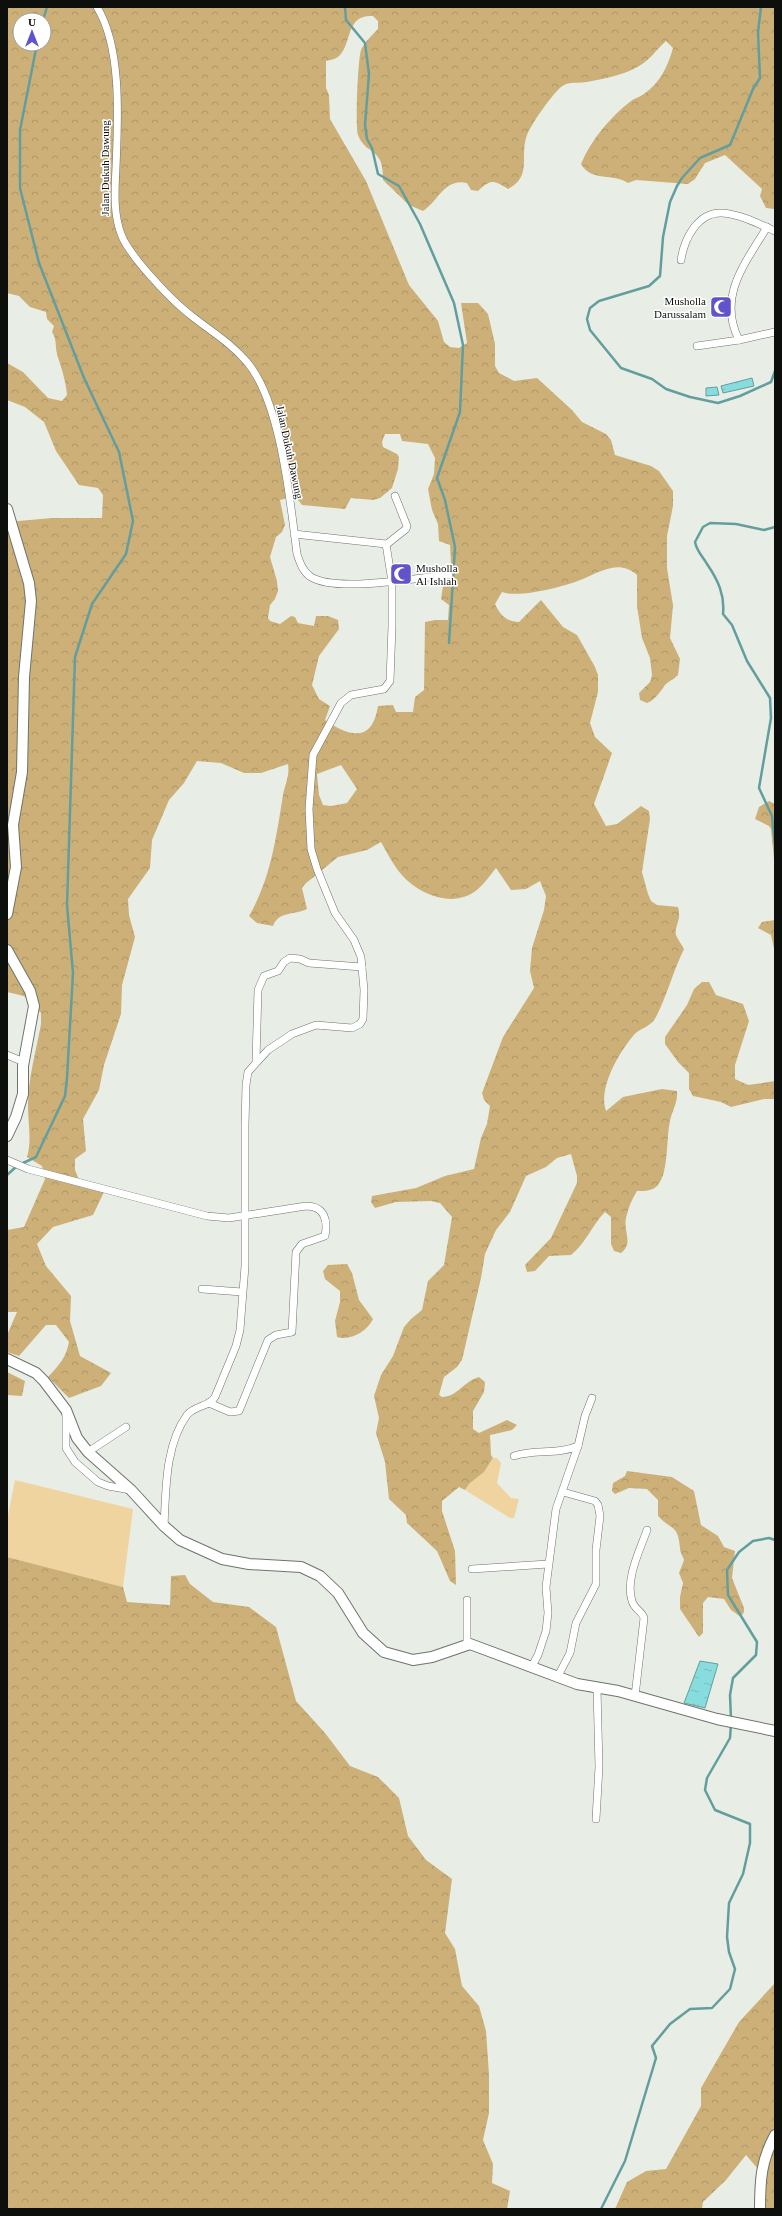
<svg xmlns="http://www.w3.org/2000/svg" width="782" height="2216" font-family="'Times New Roman',serif">
<style>
.grass{fill:#f0d49f}
.forest{fill:url(#forest-crowns);fill-rule:evenodd}
.water{fill:url(#water-ripples);stroke:#639e9f}
.lines{fill:none;stroke-linecap:round;stroke-linejoin:round}
.stream{stroke:#639e9f;stroke-width:2.5}
.street-casing{stroke:#6d746c;stroke-width:8}
.secondary-casing{stroke:#6d746c;stroke-width:12}
.street{stroke:#fff;stroke-width:7}
.secondary{stroke:#fff;stroke-width:10}
.labels{text-anchor:middle;stroke-width:3;stroke-linejoin:round;paint-order:stroke}
.street-label{font-size:11px;fill:#0d0f0d;stroke:#fff}
.poi-label{font-size:11px;fill:#0d0f0d;stroke:#fff;text-anchor:end}
</style>
<defs>
<pattern id="forest-crowns" width="20" height="18" patternUnits="userSpaceOnUse"><rect width="20" height="18" fill="#cdb077"/><path d="M2 6a3 3 0 1 1 6 0M12 15a3 3 0 1 1 6 0" fill="none" stroke="#af9666"/></pattern>
<pattern id="water-ripples" width="26" height="14" patternUnits="userSpaceOnUse"><rect width="26" height="14" fill="#88dcde"/><path d="M2 4q2-2 4 0t4 0M15 11q2-2 4 0t4 0" fill="none" stroke="#74bcbd"/></pattern>
</defs>
<rect width="100%" height="100%" fill="#e8eee6"/>
<!-- grass -->
<g class="grass">
<polygon points="493,1458 497,1458 501,1463 497,1483 511,1498 519,1499 514,1518 510,1518 465,1490 469,1484 484,1472"/>
<polygon points="15,1480 133,1509 123,1587 7,1557 7,1520"/>
</g>
<!-- forest -->
<g class="forest">
<path d="M 7,7 L 775,7 L 774,209 L 766,208 L 760,196 L 762,189 L 725,155 L 705,163 L 695,179 L 688,184 L 636,180 L 628,183 C 613,173 591,182 581,164 C 591,140 610,117 631,101 C 635,98 640,97 644,94 C 660,83 668,66 673,48 L 666,41 C 657,49 649,61 639,66 C 624,75 603,79 587,82 C 575,84 567,80 558,90 C 549,99 532,123 527,135 C 519,156 533,176 508,189 C 493,180 491,179 478,191 L 471,190 L 467,183 C 444,178 438,202 423,211 L 409,205 L 383,180 C 384,146 366,156 358,135 C 355,128 358,58 361,50 C 364,43 373,34 378,29 L 378,21 L 373,16 C 346,14 352,42 340,55 C 337,59 330,60 326,61 L 326,88 L 329,95 L 330,119 L 366,181 L 409,285 L 438,321 L 444,342 L 450,347 L 459,348 L 467,343 L 461,303 L 478,303 L 488,314 L 495,344 L 495,366 L 499,373 L 514,381 L 537,378 L 572,410 L 582,422 L 606,434 L 611,440 L 615,455 L 651,466 L 659,471 L 673,491 L 673,506 L 667,536 L 667,568 L 673,605 L 670,638 L 680,659 L 678,675 C 674,679 669,681 665,685 C 659,693 656,699 647,703 L 640,700 L 639,693 L 650,682 L 652,675 L 650,658 L 642,638 L 637,606 L 637,575 C 617,557 596,575 575,582 C 558,588 518,598 502,592 L 495,604 C 500,615 507,622 519,622 L 541,600 L 563,627 L 577,635 L 595,667 L 598,675 L 598,692 L 590,723 L 595,737 L 612,753 L 594,804 L 606,826 L 617,824 L 641,806 L 649,811 L 650,819 L 642,872 L 648,894 L 651,901 L 657,905 L 678,907 C 682,921 674,926 676,935 C 678,940 682,945 684,949 C 673,971 667,996 656,1017 C 650,1028 639,1028 633,1036 C 618,1054 598,1089 606,1111 L 623,1097 L 662,1089 L 677,1091 C 678,1103 672,1110 670,1121 C 666,1138 669,1172 658,1185 C 653,1191 645,1191 637,1191 C 632,1199 628,1208 626,1218 C 623,1232 634,1243 621,1253 L 614,1251 L 611,1244 L 611,1217 L 605,1212 C 592,1225 586,1243 571,1255 L 549,1256 L 535,1271 L 527,1272 L 525,1265 L 551,1238 L 577,1183 L 577,1176 L 571,1154 L 557,1158 L 546,1167 L 526,1176 L 510,1212 L 496,1230 L 485,1254 L 481,1278 L 462,1360 L 457,1367 L 444,1377 L 439,1395 L 442,1397 C 457,1397 464,1381 479,1377 L 485,1382 L 484,1392 L 473,1411 L 473,1429 L 479,1433 L 507,1420 L 517,1425 L 512,1430 L 490,1435 L 491,1455 L 493,1458 L 484,1472 L 469,1484 L 465,1490 L 459,1487 L 442,1501 L 442,1511 L 455,1551 L 456,1585 L 450,1581 L 437,1551 L 407,1523 L 406,1515 L 389,1499 L 385,1462 L 376,1433 L 379,1418 L 374,1396 L 381,1375 L 393,1356 L 404,1327 L 411,1319 L 422,1310 L 428,1281 L 444,1265 L 452,1217 L 440,1203 L 431,1201 L 396,1202 L 375,1208 L 371,1202 L 372,1196 L 416,1188 L 445,1176 L 474,1169 L 481,1138 L 487,1124 L 490,1106 L 484,1100 L 482,1093 L 503,1037 L 534,988 L 530,971 L 532,948 L 544,910 L 546,896 L 540,881 L 526,889 L 511,890 L 496,868 C 490,875 485,883 478,889 C 454,910 418,894 401,874 C 393,865 387,852 381,842 L 367,850 L 338,857 L 305,884 L 302,888 L 307,909 C 296,915 278,911 273,926 L 257,923 L 249,916 C 271,878 276,838 283,795 C 285,784 290,776 288,764 L 261,773 L 244,773 L 221,763 L 197,761 L 184,783 L 169,800 L 152,840 L 150,868 L 128,899 L 129,915 L 135,937 L 122,985 L 121,1014 L 104,1065 L 99,1090 L 83,1119 L 86,1151 L 75,1159 L 75,1170 L 82,1187 L 104,1192 L 93,1215 L 53,1227 L 37,1244 L 46,1266 L 71,1296 L 70,1321 L 80,1356 L 111,1373 L 101,1386 L 69,1398 L 48,1377 C 59,1365 66,1358 69,1342 L 56,1325 L 46,1325 L 19,1356 L 7,1352 L 7,1335 L 17,1312 L 7,1312 L 7,1230 L 24,1227 L 45,1179 L 42,1166 L 27,1157 C 32,1140 28,1124 28,1106 C 28,1079 36,1051 41,1024 L 41,1013 L 24,996 L 7,992 L 7,522 L 52,518 L 102,518 L 103,495 L 98,488 L 79,485 L 56,451 L 44,422 L 25,407 L 7,400 L 7,363 L 23,372 L 48,398 L 62,401 L 67,395 C 66,381 61,367 57,354 C 55,345 57,340 52,332 L 54,326 L 47,319 L 46,312 L 30,307 L 19,296 L 7,293 ZM 20,20 L 44,20 L 44,44 L 20,44 ZM 385,434 L 400,434 L 402,441 L 428,444 L 435,458 L 434,474 L 428,489 L 432,510 L 438,524 L 439,541 L 450,545 L 451,565 L 449,582 L 443,586 L 441,599 L 449,605 L 448,620 L 435,620 L 425,622 L 424,690 L 415,697 L 413,712 L 396,712 L 393,705 L 378,706 C 372,743 350,737 325,720 L 330,706 L 319,699 L 312,685 L 319,656 L 339,629 L 338,620 L 328,616 L 316,616 L 314,626 L 298,623 L 295,617 L 291,616 L 280,624 L 270,621 L 268,618 L 270,605 L 275,599 L 278,591 L 277,581 L 270,557 L 276,537 L 282,532 L 285,525 L 280,500 L 295,496 L 302,505 L 345,509 L 351,498 L 373,500 L 380,498 L 392,488 L 398,469 L 399,457 L 397,454 L 383,447 L 382,442 ZM 341,765 L 357,789 L 347,803 L 331,806 L 323,805 L 319,795 L 317,774 Z"/>
<polygon points="769,801 775,804 775,869 771,829 769,826 755,819 759,807"/>
<polygon points="775,920 775,953 771,935 758,928 762,922"/>
<polygon points="702,982 709,982 716,995 743,1004 749,1021 735,1065 735,1079 748,1085 775,1081 775,1099 764,1099 731,1107 721,1102 693,1096 689,1089 689,1073 678,1062 665,1044 665,1037 687,1005 694,989"/>
<path d="M 347,1264 L 352,1273 L 359,1300 L 373,1319 C 367,1332 350,1341 337,1337 L 335,1321 L 340,1302 L 340,1291 L 325,1279 L 323,1271 L 328,1265 Z"/>
<polygon points="7,1372 25,1381 22,1396 7,1395"/>
<path d="M 627,1471 L 672,1477 L 694,1491 L 701,1525 L 718,1536 L 724,1547 L 735,1551 L 732,1578 L 744,1608 L 744,1612 L 741,1617 L 731,1610 L 724,1599 L 708,1597 L 703,1603 L 703,1633 L 699,1637 L 680,1609 L 680,1597 L 683,1583 L 679,1573 L 684,1560 C 683,1556 680,1553 680,1548 C 678,1524 672,1531 658,1516 L 658,1500 L 647,1489 L 629,1488 L 615,1494 L 612,1491 L 613,1483 L 625,1476 Z"/>
<polygon points="7,1557 123,1587 127,1602 170,1605 171,1576 185,1575 190,1584 213,1602 249,1607 276,1627 296,1701 325,1733 350,1766 378,1777 399,1798 408,1836 426,1860 452,1879 445,1933 455,1949 462,1986 479,2006 486,2031 489,2074 489,2113 483,2140 493,2164 492,2183 510,2191 507,2209 7,2209"/>
<polygon points="775,1983 775,2209 755,2209 758,2169 746,2155 726,2180 703,2202 702,2209 615,2209 627,2182 646,2171 666,2169 701,2106 701,2088 739,2022"/>
</g>
<!-- water -->
<g class="water">
<polygon points="752,378 754,386 723,393 721,386"/>
<polygon points="717,387 719,395 706,396 706,388"/>
<polygon points="700,1661 718,1664 705,1708 684,1703"/>
</g>
<g class="lines">
<!-- stream -->
<g class="stream">
<polyline points="345,7 346,20 365,43 369,74 365,125 367,139 372,148 378,174 399,186 420,224 454,303 463,345 460,412 437,478 445,500 455,547 449,643"/>
<polyline points="761,7 758,32 760,78 753,89 730,145 700,158 682,178 677,186 670,202 663,237 660,276 649,286 599,301 590,308 587,319 590,330 621,368 652,379 666,389 690,397 718,403 740,396 771,382 775,371"/>
<polyline points="43,20 47,7"/>
<path d="M 775,527 L 764,530 L 736,524 L 710,523 L 703,527 L 695,542 C 697,552 702,555 707,564 C 718,580 725,595 723,614 L 732,625 L 747,661 L 770,698 L 771,718 L 759,788 L 772,816 L 775,845"/>
<polyline points="21,1164 36,1157 65,1096 67,1078 73,973 67,905 75,657 92,604 126,554 133,521 119,452 84,378 39,263 20,188 20,130 37,44"/>
<polyline points="7,1175 17,1166"/>
<polyline points="731,1719 730,1695 733,1678 756,1655 757,1642 728,1595 727,1570 739,1552 753,1541 769,1538 775,1540"/>
<polyline points="601,2209 625,2161 656,2058 652,2046 670,2024 690,2009 712,2008 730,1989 735,1969 729,1952 727,1937 729,1903 743,1874 750,1843 750,1824 715,1810 705,1790 707,1778 730,1738 731,1724"/>
</g>
<!-- street casing -->
<g class="street-casing">
<g id="street">
<path d="M 97,7 C 122,48 118,119 116,167 C 115,190 113,212 121,234 C 129,256 173,302 193,317 C 212,332 231,343 247,362 C 281,402 290,501 297,554 C 300,563 303,572 311,577 C 337,593 418,577 449,575"/>
<path d="M 681,260 C 684,240 697,212 722,213 C 740,214 759,224 775,231"/>
<path d="M 739,340 C 717,296 745,264 767,227"/>
<polyline points="697,346 739,340 775,332"/>
<polyline points="387,544 406,529 407,526 395,496"/>
<polyline points="7,1055 24,1062"/>
<polyline points="256,1061 258,990 264,976 278,971 284,962 290,958 300,959 309,963 362,967"/>
<path d="M 7,1160 L 28,1169 L 207,1216 L 229,1218 L 306,1206 C 325,1206 328,1221 325,1236 L 302,1244 L 296,1252 L 292,1332 L 276,1335 L 268,1340 L 239,1411 L 230,1412 L 209,1403"/>
<polyline points="202,1289 242,1292"/>
<polyline points="66,1414 66,1448 75,1462 98,1482 108,1486 131,1490"/>
<polyline points="88,1452 126,1427"/>
<path d="M 514,1456 C 536,1449 557,1455 578,1446"/>
<path d="M 164,1526 C 166,1490 165,1445 187,1415 C 195,1405 209,1407 215,1397 L 236,1346 L 240,1330 L 245,1266 L 245,1125 L 246,1085 L 248,1072 L 268,1050 L 292,1034 L 316,1025 L 352,1028 L 360,1024 L 363,1019 L 364,990 L 361,957 L 354,940 L 335,913 L 317,869 L 311,849 L 309,809 L 313,755 L 341,703 L 351,695 L 384,689 L 390,681 L 392,626 L 392,582 L 386,544 L 294,534"/>
<polyline points="472,1569 548,1564"/>
<polyline points="467,1600 467,1644"/>
<polyline points="531,1668 538,1655 546,1631 548,1613 546,1587 556,1509 578,1446 585,1416 592,1398"/>
<polyline points="557,1678 570,1653 576,1623 596,1584 596,1550 600,1516 598,1505 595,1501 563,1492"/>
<path d="M 635,1696 L 644,1618 C 642,1611 634,1609 632,1601 C 625,1579 640,1550 647,1530"/>
<polyline points="596,1819 599,1767 597,1688"/>
</g>
</g>
<!-- secondary casing -->
<g class="secondary-casing">
<g id="secondary">
<polyline points="7,509 29,583 31,601 24,677 22,772 13,825 16,867 7,914"/>
<polyline points="7,950 30,991 34,1006 23,1066 23,1094 16,1117 7,1136"/>
<polyline points="7,1359 36,1373 44,1381 66,1410 77,1438 88,1452 131,1490 164,1526 180,1540 222,1559 249,1564 301,1567 320,1576 338,1593 363,1633 384,1652 413,1660 432,1657 470,1644 577,1684 618,1691 717,1719 775,1731"/>
<path d="M 760,2209 C 760,2180 761,2161 775,2135"/>
</g>
</g>
<!-- street -->
<use href="#street" class="street"/>
<!-- secondary -->
<use href="#secondary" class="secondary"/>
</g>
<!-- icons -->
<defs>
<g id="mosque-square" transform="scale(1.15)"><rect x="-9" y="-9" width="18" height="18" rx="4" fill="#6053cc" stroke="#fff"/><path d="M3.5-4.9A6 6 0 1 0 3.5 4.9A5 5 0 1 1 3.5-4.9Z" fill="#fff"/></g>
</defs>
<g fill-rule="evenodd">
<use href="#mosque-square" x="721" y="307"/>
<use href="#mosque-square" x="401" y="574"/>
</g>
<g class="labels">
<!-- street labels -->
<g class="street-label">
<text transform="translate(105 168) rotate(-90)" y="4">Jalan Dukuh Dawung</text>
<text transform="translate(290 452) rotate(78)" y="4">Jalan Dukuh Dawung</text>
</g>
<!-- poi labels -->
<g class="poi-label">
<text x="706" y="305">Musholla<tspan x="706" dy="13">Darussalam</tspan></text>
<text x="416" y="572" text-anchor="start">Musholla<tspan x="416" dy="13">Al Ishlah</tspan></text>
</g>
</g>
<!-- border -->
<rect width="782" height="2216" fill="none" stroke="#0d0f0d" stroke-width="16"/>
<!-- north arrow -->
<g transform="translate(32 32)"><circle r="19" fill="#ffffff" stroke="#9e9f9e"/>
<path d="M0-3L7 15L0 10L-7 15Z" fill="#6053cc"/>
<text y="-6" font-size="11" font-weight="bold" text-anchor="middle" fill="#0d0f0d">U</text>
</g>
</svg>
